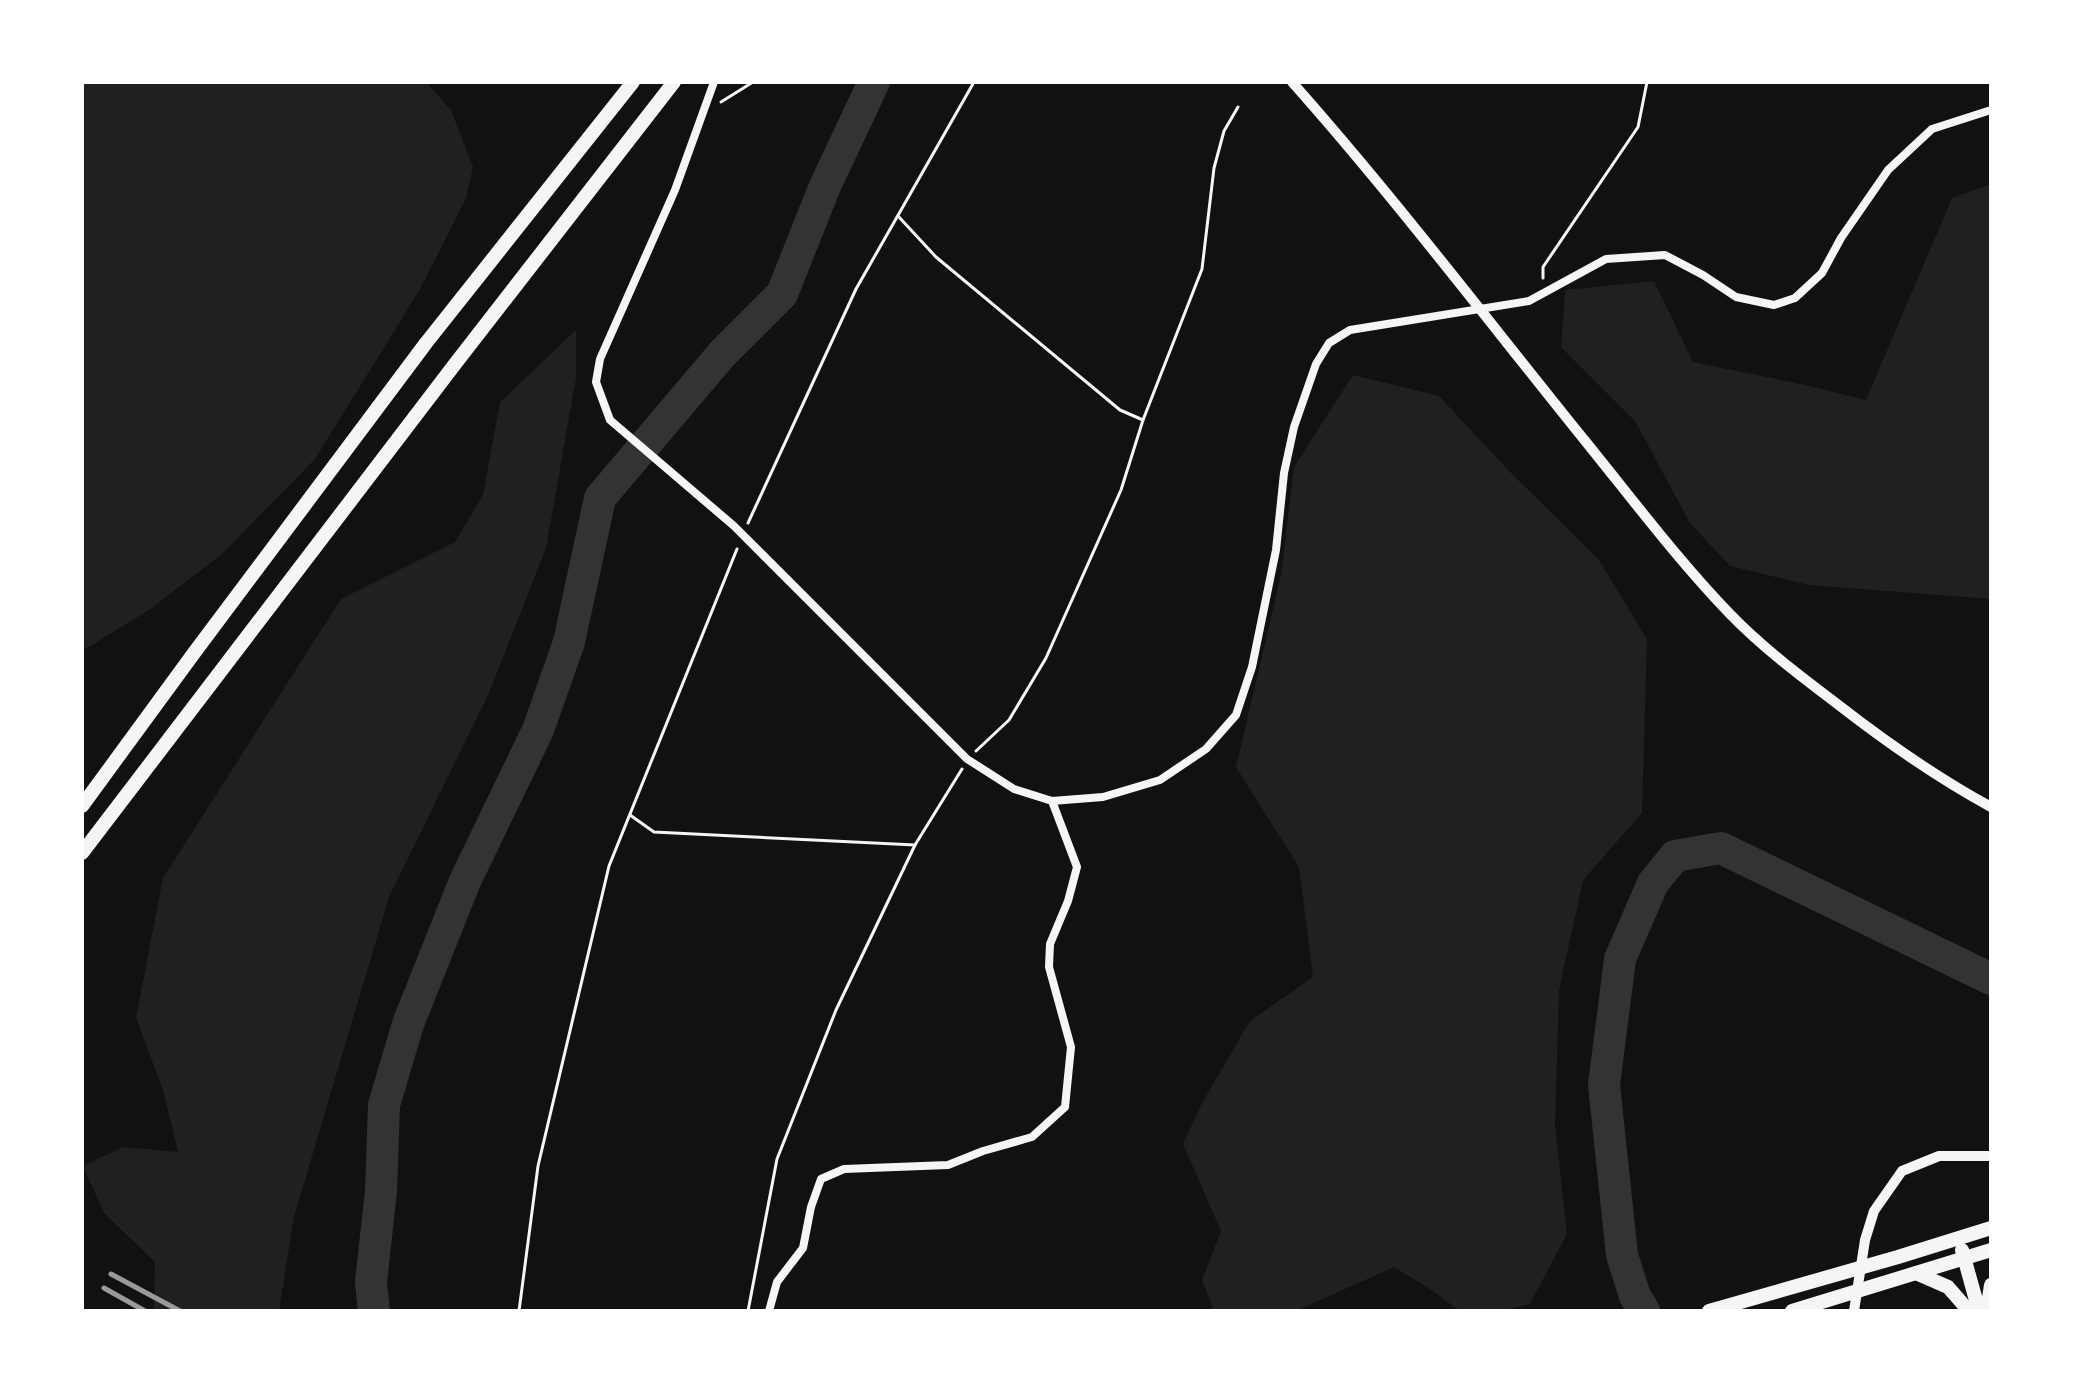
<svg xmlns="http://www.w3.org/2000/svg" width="2073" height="1393" font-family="'Exo 2',sans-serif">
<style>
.green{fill:#202020}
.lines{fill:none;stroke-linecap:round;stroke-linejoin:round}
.river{stroke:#333;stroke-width:32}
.path{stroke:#f5f5f5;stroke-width:3}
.minor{stroke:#f5f5f5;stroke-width:8}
.tertiary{stroke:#f5f5f5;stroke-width:10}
.trunk{stroke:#f5f5f5;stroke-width:14}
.motorway{stroke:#f5f5f5;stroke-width:14}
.rail{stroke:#9a9a9a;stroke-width:5}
</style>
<rect width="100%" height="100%" fill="#111"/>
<!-- green -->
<g class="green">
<polygon points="82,82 426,82 451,110 473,167 466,198 419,291 315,459 222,554 149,610 82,651"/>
<polygon points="1991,184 1991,599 1809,585 1730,566 1690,523 1635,421 1561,347 1565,290 1654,281 1693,362 1805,385 1866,400 1952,198"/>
<polygon points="576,330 576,378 546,548 489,693 389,897 294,1217 279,1311 154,1311 155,1262 104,1213 83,1166 123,1147 178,1152 163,1090 136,1018 163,878 341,599 455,542 483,495 500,402"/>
<polygon points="1353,375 1439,396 1509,471 1599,560 1647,639 1642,813 1583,880 1559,991 1555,1124 1567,1234 1530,1304 1501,1311 1460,1311 1430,1289 1394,1267 1296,1311 1214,1311 1202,1280 1221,1231 1183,1144 1202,1103 1250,1021 1313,977 1299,867 1236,767 1281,575 1294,467"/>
</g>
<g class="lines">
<!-- river -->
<g class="river">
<polyline points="374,1311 371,1282 381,1191 384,1105 408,1024 465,881 538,730 569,642 600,498 722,354 782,294 825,186 874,82"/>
<polyline points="1644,1311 1635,1296 1622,1255 1604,1085 1620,959 1653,883 1675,856 1721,848 1991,979"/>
</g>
<!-- path -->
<g class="path">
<polyline points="721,102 753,82"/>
<polyline points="898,216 936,257 1120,410 1143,420"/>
<polyline points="1543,278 1543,267 1638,127 1647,82"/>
<polyline points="748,523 856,289 974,82"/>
<polyline points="976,751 1009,720 1046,658 1121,490 1143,420 1202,269 1214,168 1224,131 1238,107"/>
<polyline points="630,815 654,832 915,845"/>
<polyline points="519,1311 538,1166 609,866 737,549"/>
<polyline points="748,1311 777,1159 836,1010 915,845 962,769"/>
</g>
<!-- minor -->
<g class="minor">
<polyline points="714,82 675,190 600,359 596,382 610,420 734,526 967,759 1014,789 1052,801 1103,797 1160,780 1206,749 1236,715 1252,667 1276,550 1284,473 1294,427 1316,364 1329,343 1350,330 1529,301 1606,259 1665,255 1703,275 1736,297 1774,305 1795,298 1822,273 1841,238 1888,170 1932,129 1991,110"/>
<polyline points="769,1311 777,1282 803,1248 811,1207 821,1179 844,1169 948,1165 983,1151 1032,1137 1065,1107 1071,1047 1049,967 1050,944 1068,901 1077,867 1052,801"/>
</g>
<!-- tertiary -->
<g class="tertiary">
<path d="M 1292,82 C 1395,198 1489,322 1586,442 C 1633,500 1678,560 1730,614 C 1762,647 1799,675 1836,703 C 1886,742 1936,777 1991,807"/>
<polyline points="1854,1311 1865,1240 1874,1211 1902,1171 1939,1156 1991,1156"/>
</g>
<!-- trunk -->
<g class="trunk">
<polyline points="1962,1250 1979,1311"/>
<polyline points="1916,1273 1948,1287 1969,1311"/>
<polyline points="1709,1311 1898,1257 1991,1228"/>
<polyline points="1792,1311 1991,1250"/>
<polyline points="1987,1311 1991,1285"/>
</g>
<!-- motorway -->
<g class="motorway">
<polyline points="82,806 194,653 426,343 633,82"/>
<polyline points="82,853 455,364 674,82"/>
</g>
<!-- rail -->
<g class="rail">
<polyline points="111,1274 180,1311"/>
<polyline points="104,1288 145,1311"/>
</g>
</g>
<!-- border -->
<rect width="2073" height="1393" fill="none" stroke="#ffffff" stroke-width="168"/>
</svg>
